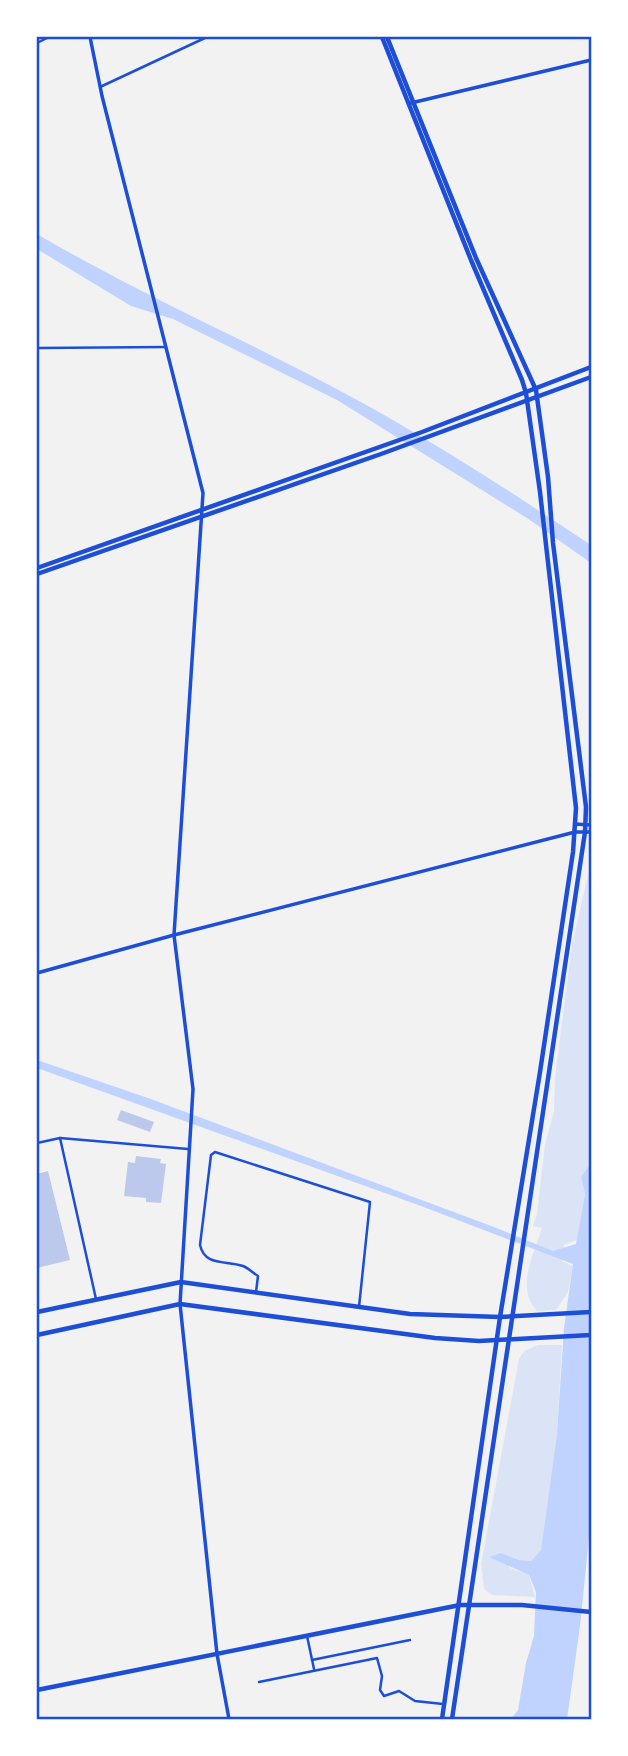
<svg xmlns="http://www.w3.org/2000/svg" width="628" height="1756" font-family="'Roboto Condensed',sans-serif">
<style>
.green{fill:#dbe4f7}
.water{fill:#bfd3fe}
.building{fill:#bdc9ec}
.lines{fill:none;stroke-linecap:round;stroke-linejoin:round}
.minor{stroke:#1d4ed8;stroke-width:2.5}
.tertiary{stroke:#1d4ed8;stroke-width:3.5}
.secondary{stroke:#1d4ed8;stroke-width:4.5}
.neatline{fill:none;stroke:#1d4ed8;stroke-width:2.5}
</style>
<rect width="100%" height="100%" fill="#f2f2f2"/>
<!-- green -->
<g class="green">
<path d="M 591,862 L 591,1164 L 581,1177 L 585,1194 L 577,1240 L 564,1245 L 562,1261 L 573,1266 L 568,1292 L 556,1310 L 537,1311 C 515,1288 534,1254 542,1228 L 533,1226 L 537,1214 L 545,1144 L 554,1111 L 555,1077 L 572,945 Z"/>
<polygon points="538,1345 562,1345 557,1434 541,1550 531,1561 519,1560 501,1553 510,1568 529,1575 535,1597 492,1595 484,1589 481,1564 519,1359 524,1351"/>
</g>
<!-- water -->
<g class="water">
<path d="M 37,234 C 156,304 284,356 403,426 C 467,463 529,504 591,545 L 591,563 L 527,518 L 337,400 L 173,319 L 131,306 L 37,249 Z"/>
<polygon points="37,1060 148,1098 494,1227 553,1251 576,1244 585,1194 581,1177 591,1163 591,1518 580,1626 567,1719 511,1719 518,1710 526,1663 534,1636 536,1592 529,1575 489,1557 501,1553 519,1560 531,1561 541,1550 557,1434 564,1328 573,1264 421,1206 37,1068"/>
</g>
<!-- building -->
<g class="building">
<polygon points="121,1110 154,1122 150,1132 117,1120"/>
<polygon points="136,1156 161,1159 160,1163 166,1164 161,1203 146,1202 146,1198 124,1196 128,1162 135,1163"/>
<polygon points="48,1171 70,1260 37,1268 37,1174"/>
</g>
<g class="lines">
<!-- minor -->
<g class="minor">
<polyline points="37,43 49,37"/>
<polyline points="100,87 207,37"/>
<polyline points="37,348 166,347"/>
<polyline points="60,1138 96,1299"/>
<polyline points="37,1143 60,1138 188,1149"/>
<path d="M 256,1292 L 258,1276 C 253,1273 248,1268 243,1266 C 226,1260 205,1267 200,1245 L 211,1155 L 215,1152 L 370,1202 L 359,1307"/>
<polyline points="307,1636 314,1669"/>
<polyline points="312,1660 410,1640"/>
<polyline points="259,1682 377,1658 382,1676 380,1690 384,1696 399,1691 415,1701 443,1704"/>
</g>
<!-- tertiary -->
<g class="tertiary">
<polyline points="90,37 102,96 203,493 174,935 193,1089 180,1304 217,1654 229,1719"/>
<polyline points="411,103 591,60"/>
<polyline points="575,824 591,825"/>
<polyline points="37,973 174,935 575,832 591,832"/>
</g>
<!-- secondary -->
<g class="secondary">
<polyline points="382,37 471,260 522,380 526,393 540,492 576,808 573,852 540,1072 500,1317 442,1719"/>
<polyline points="387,37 476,258 536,390 548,477 553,543 586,807 585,832 452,1719"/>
<polyline points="37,568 422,432 591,367"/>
<polyline points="37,574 381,454 591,377"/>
<polyline points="37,1312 181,1282 410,1314 500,1317 591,1312"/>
<polyline points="37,1335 180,1304 435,1338 479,1341 591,1335"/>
<polyline points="37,1690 460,1605 522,1605 591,1612"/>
</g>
</g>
<!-- border -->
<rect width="628" height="1756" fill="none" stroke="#ffffff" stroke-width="77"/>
<rect x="38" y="38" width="552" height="1680" class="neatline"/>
</svg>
